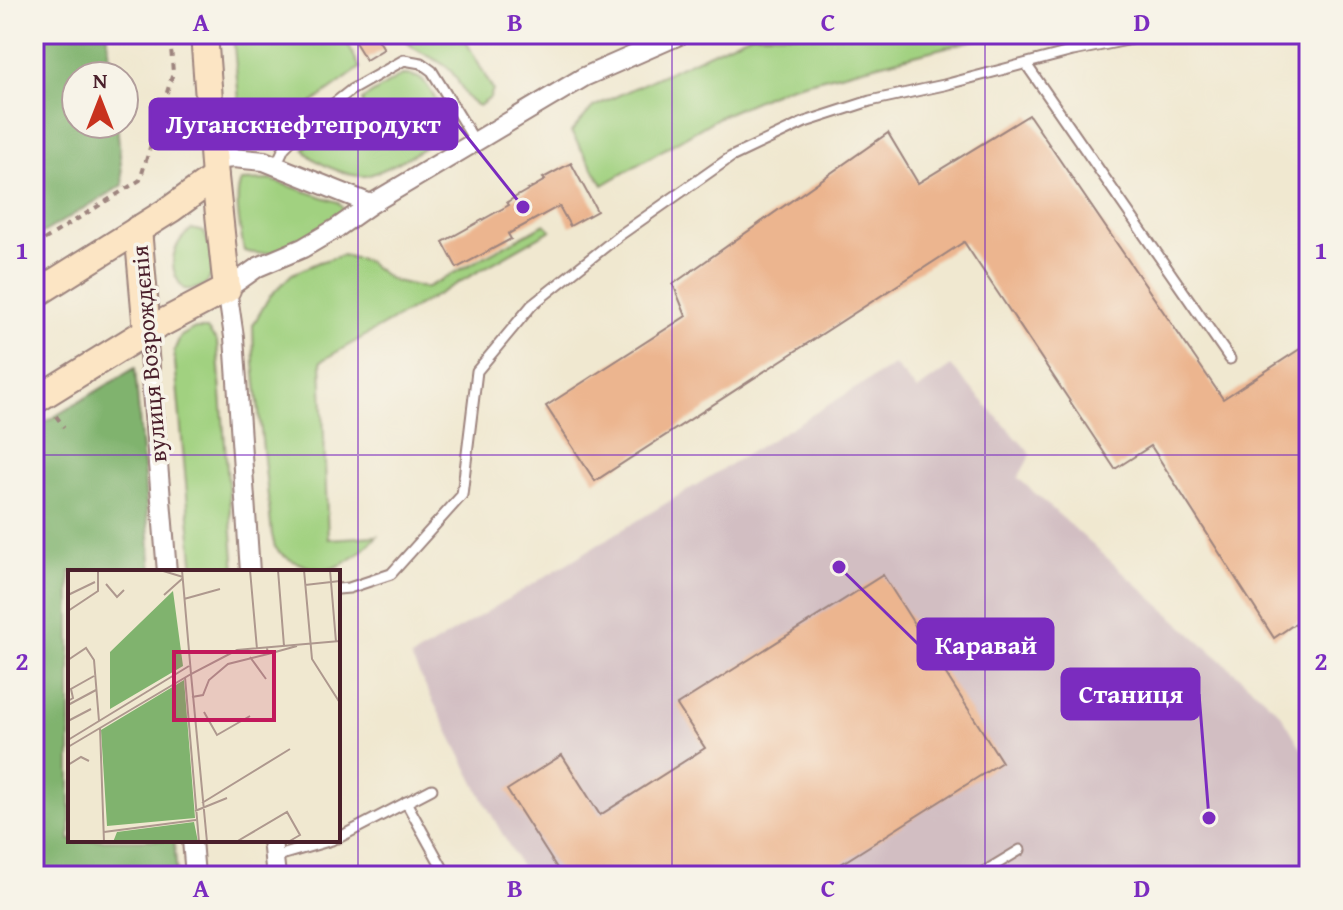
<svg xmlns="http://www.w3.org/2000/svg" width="1343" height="910" font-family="'Gentium Book Plus',serif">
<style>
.industrial{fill:#d2bec2}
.green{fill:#a1d180;stroke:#767856;stroke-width:2}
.forest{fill:#80b36e;stroke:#65694c;stroke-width:2}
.building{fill:#ecb58f}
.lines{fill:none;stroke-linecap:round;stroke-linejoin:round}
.service-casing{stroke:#9d847e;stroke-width:13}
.minor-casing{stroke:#9d847e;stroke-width:22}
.secondary-casing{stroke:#9d847e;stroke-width:30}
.path{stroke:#9d847e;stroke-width:4;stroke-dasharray:6 6;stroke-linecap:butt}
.service{stroke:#fff;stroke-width:9}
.minor{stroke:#fff;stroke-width:18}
.secondary{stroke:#fce5c4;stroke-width:26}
.grid{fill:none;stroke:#7b2cbf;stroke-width:2;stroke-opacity:0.55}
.labels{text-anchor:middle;stroke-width:7;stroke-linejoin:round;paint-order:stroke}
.street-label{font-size:24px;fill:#4a1f2b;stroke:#f7f3e8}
.inset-road{fill:none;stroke:#ae988e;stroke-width:2}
.view{fill:#c2185b;fill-opacity:0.15;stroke:#c2185b;stroke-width:4}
.inset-edge{fill:none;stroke:#4a1f2b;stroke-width:4}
.leader{fill:none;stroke:#7b2cbf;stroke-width:3}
.callout-dot{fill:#7b2cbf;stroke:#f7f3e8;stroke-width:3}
.callout{fill:#7b2cbf;stroke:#7b2cbf;stroke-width:3}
.callout-label{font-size:26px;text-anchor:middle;font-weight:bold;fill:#fff}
.neatline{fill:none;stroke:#7b2cbf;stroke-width:3}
.grid-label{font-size:26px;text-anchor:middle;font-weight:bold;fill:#7b2cbf}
</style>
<rect width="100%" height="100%" fill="#f7f3e8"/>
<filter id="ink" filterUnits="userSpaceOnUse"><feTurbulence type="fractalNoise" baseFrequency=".0125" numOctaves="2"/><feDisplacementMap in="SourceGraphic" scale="16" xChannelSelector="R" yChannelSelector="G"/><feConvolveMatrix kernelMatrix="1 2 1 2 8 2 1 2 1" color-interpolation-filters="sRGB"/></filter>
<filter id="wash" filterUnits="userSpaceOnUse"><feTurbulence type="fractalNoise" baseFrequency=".006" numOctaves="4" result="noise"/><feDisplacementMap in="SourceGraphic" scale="32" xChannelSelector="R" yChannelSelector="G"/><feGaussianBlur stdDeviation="1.8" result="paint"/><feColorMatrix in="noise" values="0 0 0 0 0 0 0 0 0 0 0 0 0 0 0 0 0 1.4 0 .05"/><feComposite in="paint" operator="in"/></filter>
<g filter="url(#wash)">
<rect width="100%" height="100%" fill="#f0e8d0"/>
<!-- industrial -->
<polygon class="industrial" points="894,365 917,390 951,366 1031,454 1018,478 1281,714 1309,761 1309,876 526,876 485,803 411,658"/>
<!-- green -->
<g class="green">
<polygon points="233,34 343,34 360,68 273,132 262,138 249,128 240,112"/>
<path d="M 401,34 L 462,34 L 493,90 L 490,98 L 479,106 C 462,100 461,79 448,68 C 432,55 411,52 401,34 Z"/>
<polygon points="751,34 998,34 788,87 723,115 603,185 571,132 593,107"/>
<path d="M 402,75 C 422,75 425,82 435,98 C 440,105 450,117 448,126 C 445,140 379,175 364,176 C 348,177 311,162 304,149 L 319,133 L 340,116 L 346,124 L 365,114 L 362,100 Z"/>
<path d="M 271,180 L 338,202 L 343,209 L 343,216 C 316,233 277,262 244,251 C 241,233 233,197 241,181 Z"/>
<path d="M 545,224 L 551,230 L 321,361 L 328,539 L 377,536 C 366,549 346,566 328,569 C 315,571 283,560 275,547 C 274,545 273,538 272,535 L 254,364 L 253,325 L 269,297 L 292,274 L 319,262 L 343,255 L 366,261 L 391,280 L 426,288 Z"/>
<path d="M 192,229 L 204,232 C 215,254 221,293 184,289 C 166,268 171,245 192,229 Z"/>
<polygon points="193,329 207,329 217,342 235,572 194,572 174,351 180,337"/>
</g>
<!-- forest -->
<g class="forest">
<polygon points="34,34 107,34 111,76 76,76 76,124 117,124 123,185 34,238"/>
<polygon points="135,368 152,572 70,572 70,840 174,840 177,876 34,876 34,429"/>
</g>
<g id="blocks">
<!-- building -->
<g class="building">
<polygon points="350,34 375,34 384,49 366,60"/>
<polygon points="1029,115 1223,399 1309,343 1309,614 1274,638 1151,446 1115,469 964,242 595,481 546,406 686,316 673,284 888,133 918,183"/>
<polygon points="571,163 597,211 570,226 559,206 508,234 511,239 457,268 443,242 509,205 507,202 545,180 543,178"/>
<polygon points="883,575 1002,762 822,876 562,876 507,790 562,755 600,815 705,748 677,705"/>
</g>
</g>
</g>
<g filter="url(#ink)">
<use href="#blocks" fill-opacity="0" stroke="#9d847e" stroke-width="2"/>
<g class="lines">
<!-- service casing -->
<g class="service-casing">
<g id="service">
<polyline points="1026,64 1230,359"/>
<polyline points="276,165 284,148 309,123 351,90 404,60 421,63 432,71 476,143"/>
<polyline points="338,589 349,588 391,574 462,495 477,371 532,305 620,235 731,157 805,122 870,101 944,85 1073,51 1157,34"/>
<polyline points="406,802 447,876"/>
<polyline points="338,838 432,789"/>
<polyline points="274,857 332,840"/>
<polyline points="977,876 1020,850"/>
</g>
</g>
<!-- minor casing -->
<g class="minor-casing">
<g id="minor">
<polyline points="215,160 233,158 264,161 371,204"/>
<polyline points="147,331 167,572"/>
<polyline points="250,572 234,337 227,289 258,267 303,248 337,228 371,204 584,77 682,34"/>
<polyline points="192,840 195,876"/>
<polyline points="272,840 276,876"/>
</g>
</g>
<!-- secondary casing -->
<g class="secondary-casing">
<g id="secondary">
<polyline points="138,229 147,331"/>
<polyline points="34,295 171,209 215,177"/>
<polyline points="34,401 147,331 227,289 215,177 204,34"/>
</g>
</g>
<!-- path -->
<g class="path">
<polyline points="34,246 140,180 173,73 170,34"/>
<polyline points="56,416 64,427"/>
</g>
<!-- service -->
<use href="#service" class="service"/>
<!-- minor -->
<use href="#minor" class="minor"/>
<!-- secondary -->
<use href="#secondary" class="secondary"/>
</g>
</g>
<!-- grid -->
<path class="grid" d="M 358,34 L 358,876M 672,34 L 672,876M 985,34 L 985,876M 34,455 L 1309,455"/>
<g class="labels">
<!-- street labels -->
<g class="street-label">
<text transform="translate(149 354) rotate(-95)" y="8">вулиця Возрождєнія</text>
</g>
</g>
<!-- overview -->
<g transform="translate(68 570)">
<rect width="272" height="272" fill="#f0e8d0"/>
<path d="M 105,21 L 115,96 L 42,139 L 42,82 ZM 116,110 L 127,248 L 39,256 L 33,160 ZM 126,252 L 130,272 L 45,272 L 49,262 Z" fill="#80b36e"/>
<path class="inset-road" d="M 92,0 L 115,7M 182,0 L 189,79M 210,0 L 216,76M 236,0 L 244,89 L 272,133M 262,0 L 268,72M 38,14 L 49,27 L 56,20M 237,15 L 272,11M 0,25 L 27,12M 96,25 L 115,8M 116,29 L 152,19M 0,41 L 30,21 L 30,0M 200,84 L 229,76M 182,87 L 198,109M 0,90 L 18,78 L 26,90 L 31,151M 117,107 L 131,272M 124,127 L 135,125 L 141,110 L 160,94 L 200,84 L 199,78M 0,131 L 5,128 L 3,119 L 26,106M 0,135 L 28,120M 136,142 L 149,165 L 182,146M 0,151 L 23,139M 32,158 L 36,272M 0,170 L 121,96M 0,177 L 123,104 L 114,0M 0,195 L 13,187 L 21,191M 134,233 L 222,179M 127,241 L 159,228M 36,262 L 128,250M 139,272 L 123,104 L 169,80 L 272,71M 168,272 L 219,242 L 232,265 L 220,272"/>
<path class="view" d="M 106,82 L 206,82 L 206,150 L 106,150 Z"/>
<rect width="272" height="272" class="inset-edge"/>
</g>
<!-- callouts -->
<path class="leader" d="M523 207L457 124M839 567L918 644M1209 818L1199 694"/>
<g class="callout-dot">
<circle cx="523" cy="207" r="8"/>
<circle cx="839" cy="567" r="8"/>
<circle cx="1209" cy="818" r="8"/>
</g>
<g class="callout">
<rect x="150" y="99" width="307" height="50" rx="8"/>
<rect x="918" y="619" width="135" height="50" rx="8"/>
<rect x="1062" y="669" width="137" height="50" rx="8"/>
</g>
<g class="callout-label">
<text x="303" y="133">Луганскнефтепродукт</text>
<text x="986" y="654">Каравай</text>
<text x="1131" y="703">Станиця</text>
</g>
<!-- margin -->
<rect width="1343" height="910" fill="none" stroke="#f7f3e8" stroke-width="88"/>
<!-- north arrow -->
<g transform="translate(100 100)"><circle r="38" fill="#f7f3e8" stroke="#b29e9c" stroke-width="2"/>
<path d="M0-6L14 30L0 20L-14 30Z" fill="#c8321e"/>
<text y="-12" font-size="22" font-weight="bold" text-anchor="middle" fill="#4a1f2b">N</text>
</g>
<rect x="44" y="44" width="1255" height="822" class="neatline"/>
<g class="grid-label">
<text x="201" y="31">A</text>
<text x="515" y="31">B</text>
<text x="828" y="31">C</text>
<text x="1142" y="31">D</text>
<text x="22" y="259">1</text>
<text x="1321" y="259">1</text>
<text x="22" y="670">2</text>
<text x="1321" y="670">2</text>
<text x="201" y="897">A</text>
<text x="515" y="897">B</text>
<text x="828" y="897">C</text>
<text x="1142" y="897">D</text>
</g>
</svg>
